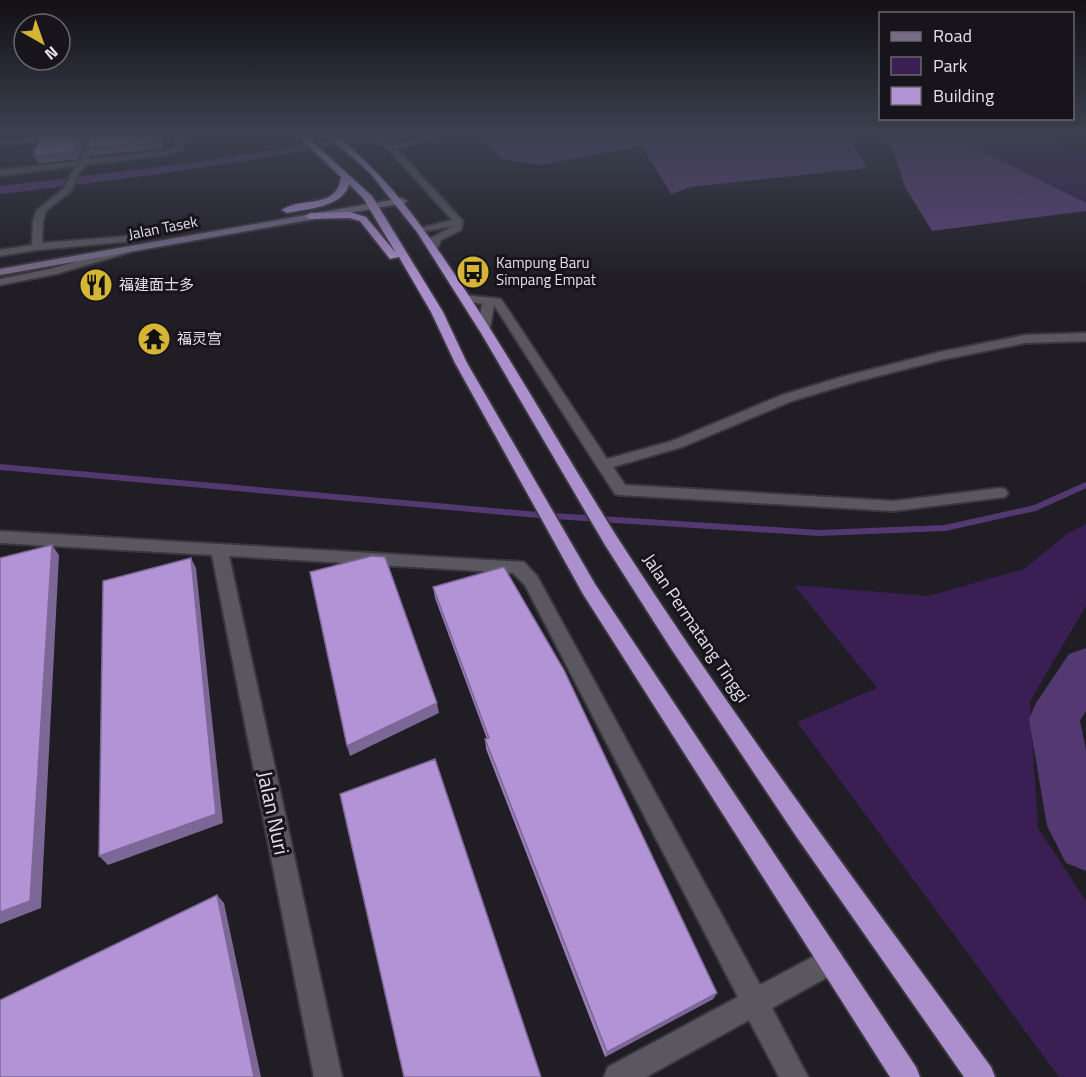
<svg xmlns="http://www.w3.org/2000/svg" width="1086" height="1077" font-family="'Titillium Web','Noto Sans SC',sans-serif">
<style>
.green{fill:#391f53}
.forest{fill:#5e417d}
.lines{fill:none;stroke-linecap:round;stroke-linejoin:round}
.stream{stroke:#543872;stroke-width:6}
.canal{fill:#543872;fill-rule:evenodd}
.river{fill:#543872;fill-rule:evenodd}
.minor-casing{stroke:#3a373e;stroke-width:4}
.secondary-casing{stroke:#3a373e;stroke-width:4}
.trunk-casing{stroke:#3a373e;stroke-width:4}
.minor{fill:#5b5760;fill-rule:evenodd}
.secondary{fill:#796c89;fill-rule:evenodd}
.trunk{fill:#ac90cd;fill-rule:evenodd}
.wall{fill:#997eb8}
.shaded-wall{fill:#7d6796}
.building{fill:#b293d6;stroke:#7d6796;stroke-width:1.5}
.labels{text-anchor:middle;stroke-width:6;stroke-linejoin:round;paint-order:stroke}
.far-street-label{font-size:15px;fill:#e3e1e6;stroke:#17141b}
.far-poi-label{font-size:15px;fill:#e3e1e6;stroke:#17141b;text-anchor:start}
.street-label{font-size:18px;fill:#e3e1e6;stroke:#17141b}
.near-street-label{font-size:21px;fill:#e3e1e6;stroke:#17141b}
</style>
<rect width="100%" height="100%" fill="#201d24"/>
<!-- green -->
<g class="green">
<polygon points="1042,136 1086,153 1086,203 956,139"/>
<polygon points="1086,524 1086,606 1030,701 1038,828 1086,901 1086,1077 1059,1077 797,722 877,688 794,585 928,596 1024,569 1067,534"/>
</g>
<!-- forest -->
<g class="forest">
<polygon points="476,135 847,135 867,168 691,187 671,194 642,146 539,165 502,159"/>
<polygon points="883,135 1038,135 1041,136 958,139 1086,203 1086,211 932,231 905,187 894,153"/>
</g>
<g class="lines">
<!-- stream -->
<polyline class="stream" points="0,467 538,515 819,533 945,528 1035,508 1086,485"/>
<!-- canal -->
<path class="canal" d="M 358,135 L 379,135 L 373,138 C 249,163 125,179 0,194 L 0,186 C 120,172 239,158 358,135 Z"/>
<!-- river -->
<polygon class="river" points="1086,648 1086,711 1080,721 1086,750 1086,871 1066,863 1047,826 1029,719 1036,703 1069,654"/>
<!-- minor casing -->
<g class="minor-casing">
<g id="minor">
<polygon points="62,135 65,135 65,139 0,145 0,141"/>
<polygon points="86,135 94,135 89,159 168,150 176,147 174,135 182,135 184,148 172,154 86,165 79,173 71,191 46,211 43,221 42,243 129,236 133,237 133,241 37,250 0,256 0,250 32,245 33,221 37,210 64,188 76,166 0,176 0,170 80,161"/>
<polygon points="365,135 374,135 393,145 432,135 443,135 397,149 463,221 461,230 441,240 437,250 428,248 431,238 453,226 421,232 416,229 452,220 389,150"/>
<polygon points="127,247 131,248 131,252 56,274 0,285 0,279 50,269"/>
<polygon points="465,295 501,299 607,459 672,441 782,395 845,376 940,352 1025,335 1086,333 1086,341 1025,343 941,360 855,382 792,401 682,447 613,467 625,485 894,501 1000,488 1005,489 1008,493 1005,497 894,511 620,495 615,494 598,468 494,305 490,327 484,331 480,330 478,327 482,304 461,300 461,296"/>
<polygon points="0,531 524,562 537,576 760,985 822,952 831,948 840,952 844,961 840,970 772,1008 808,1077 779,1077 749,1020 646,1077 604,1077 608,1067 738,997 525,585 513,573 229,556 342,1077 314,1077 212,555 0,543"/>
</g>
</g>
<!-- secondary casing -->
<g class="secondary-casing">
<polygon id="secondary" points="402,198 407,201 405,203 0,275 0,269"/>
</g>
<!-- trunk casing -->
<g class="trunk-casing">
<g id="trunk">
<path d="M 297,135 L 305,135 L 372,196 L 443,312 L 467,363 L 595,584 L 916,1067 L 920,1077 L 890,1077 L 583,594 L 455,363 L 431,312 L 399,257 L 390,259 L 360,221 L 349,218 L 310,219 L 305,216 L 310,213 L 350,212 L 366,217 L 396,253 L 363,198 L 349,184 C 344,207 306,209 287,213 L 282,210 C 303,196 337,210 341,177 Z"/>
<path d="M 327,135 L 335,135 C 394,181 432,240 473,302 C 523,379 568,459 617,537 C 734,719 864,893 991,1067 L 995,1077 L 964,1077 L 796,836 L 668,644 L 605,545 L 481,333 L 417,232 L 370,173 Z"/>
</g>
</g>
<!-- minor -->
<use href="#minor" class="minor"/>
<!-- secondary -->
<use href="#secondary" class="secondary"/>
<!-- trunk -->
<use href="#trunk" class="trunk"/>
</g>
<!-- wall -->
<g class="wall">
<polygon points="21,135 81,135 83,140 78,159 38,163 40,136 22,137"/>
<polygon points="433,587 717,993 713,999 605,1057 486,749 485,739 487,739 435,598"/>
</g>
<!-- shaded-wall -->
<g class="shaded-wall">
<polygon points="79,135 81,135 83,140 78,159 38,163 34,155"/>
<polygon points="160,135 163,135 163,148 92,156 88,148"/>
<polygon points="52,545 59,555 41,908 0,924 0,912"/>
<polygon points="191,558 196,568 223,823 108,865 99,856"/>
<polygon points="437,703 439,713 350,756 347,746"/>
<polygon points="217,895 224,903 261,1077 254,1077"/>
<polygon points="717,993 713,999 605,1057 607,1052"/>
</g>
<!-- building -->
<g class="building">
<polygon points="40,135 79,135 75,151 34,155"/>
<polygon points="91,135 160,135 161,140 88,148"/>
<polygon points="52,545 30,901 0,912 0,558"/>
<polygon points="372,556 385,557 437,703 347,746 310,572"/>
<polygon points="191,558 216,814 99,856 103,581"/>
<polygon points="504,567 564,670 717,993 607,1052 485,739 489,738 433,587"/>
<polygon points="435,759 541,1077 404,1077 340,794"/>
<polygon points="217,895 254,1077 0,1077 0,1000"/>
</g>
<!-- sky -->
<linearGradient id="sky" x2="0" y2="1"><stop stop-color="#121014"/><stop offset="0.47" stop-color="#3c4050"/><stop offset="1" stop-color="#3c4050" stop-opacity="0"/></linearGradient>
<rect width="1086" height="285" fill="url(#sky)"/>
<!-- icons -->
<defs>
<g id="bus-disc" transform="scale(1.725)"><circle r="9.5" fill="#d4b535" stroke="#17141b"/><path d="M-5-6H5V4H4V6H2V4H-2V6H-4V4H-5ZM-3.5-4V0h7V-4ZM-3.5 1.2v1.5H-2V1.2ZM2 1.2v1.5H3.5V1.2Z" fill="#111"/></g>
<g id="restaurant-disc" transform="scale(1.725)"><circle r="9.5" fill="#d4b535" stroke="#17141b"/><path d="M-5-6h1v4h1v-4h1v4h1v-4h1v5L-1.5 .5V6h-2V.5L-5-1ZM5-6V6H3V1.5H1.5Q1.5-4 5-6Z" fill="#111"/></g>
<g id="temple-disc" transform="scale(1.725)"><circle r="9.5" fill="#d4b535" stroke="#17141b"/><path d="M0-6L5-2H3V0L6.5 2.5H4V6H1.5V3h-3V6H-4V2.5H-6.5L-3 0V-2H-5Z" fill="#111"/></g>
</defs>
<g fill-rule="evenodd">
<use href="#bus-disc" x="473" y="272"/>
<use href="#restaurant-disc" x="96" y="285"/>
<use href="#temple-disc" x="154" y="339"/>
</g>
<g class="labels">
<!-- far-street labels -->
<g class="far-street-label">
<text transform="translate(163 228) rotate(-11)" y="5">Jalan Tasek</text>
</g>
<!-- far-poi labels -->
<g class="far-poi-label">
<text x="496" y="268">Kampung Baru<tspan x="496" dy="17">Simpang Empat</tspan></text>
<text x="119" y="290">福建面士多</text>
<text x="177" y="344">福灵宫</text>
</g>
<!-- street labels -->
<g class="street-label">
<text transform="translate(696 628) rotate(56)" y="6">Jalan Permatang Tinggi</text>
</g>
<!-- near-street labels -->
<g class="near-street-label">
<text transform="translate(273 813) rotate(78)" y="7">Jalan Nuri</text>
</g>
</g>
<!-- legend -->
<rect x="879" y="12" width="195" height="108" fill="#17141b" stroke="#69666c" stroke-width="1.5"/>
<rect x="891" y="32" width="30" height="9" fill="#796c89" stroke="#69666c" stroke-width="1.5"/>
<text x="933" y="42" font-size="18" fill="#e3e1e6">Road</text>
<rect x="891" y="57" width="30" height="18" fill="#391f53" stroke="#69666c" stroke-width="1.5"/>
<text x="933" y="72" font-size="18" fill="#e3e1e6">Park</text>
<rect x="891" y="87" width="30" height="18" fill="#b293d6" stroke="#69666c" stroke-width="1.5"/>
<text x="933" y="102" font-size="18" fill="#e3e1e6">Building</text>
<!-- north arrow -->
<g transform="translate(42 42) rotate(140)"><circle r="28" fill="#17141b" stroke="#69666c" stroke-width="1.5"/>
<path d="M0-4.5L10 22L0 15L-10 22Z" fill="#d4b535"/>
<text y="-9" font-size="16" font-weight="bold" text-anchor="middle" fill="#e3e1e6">N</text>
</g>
</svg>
